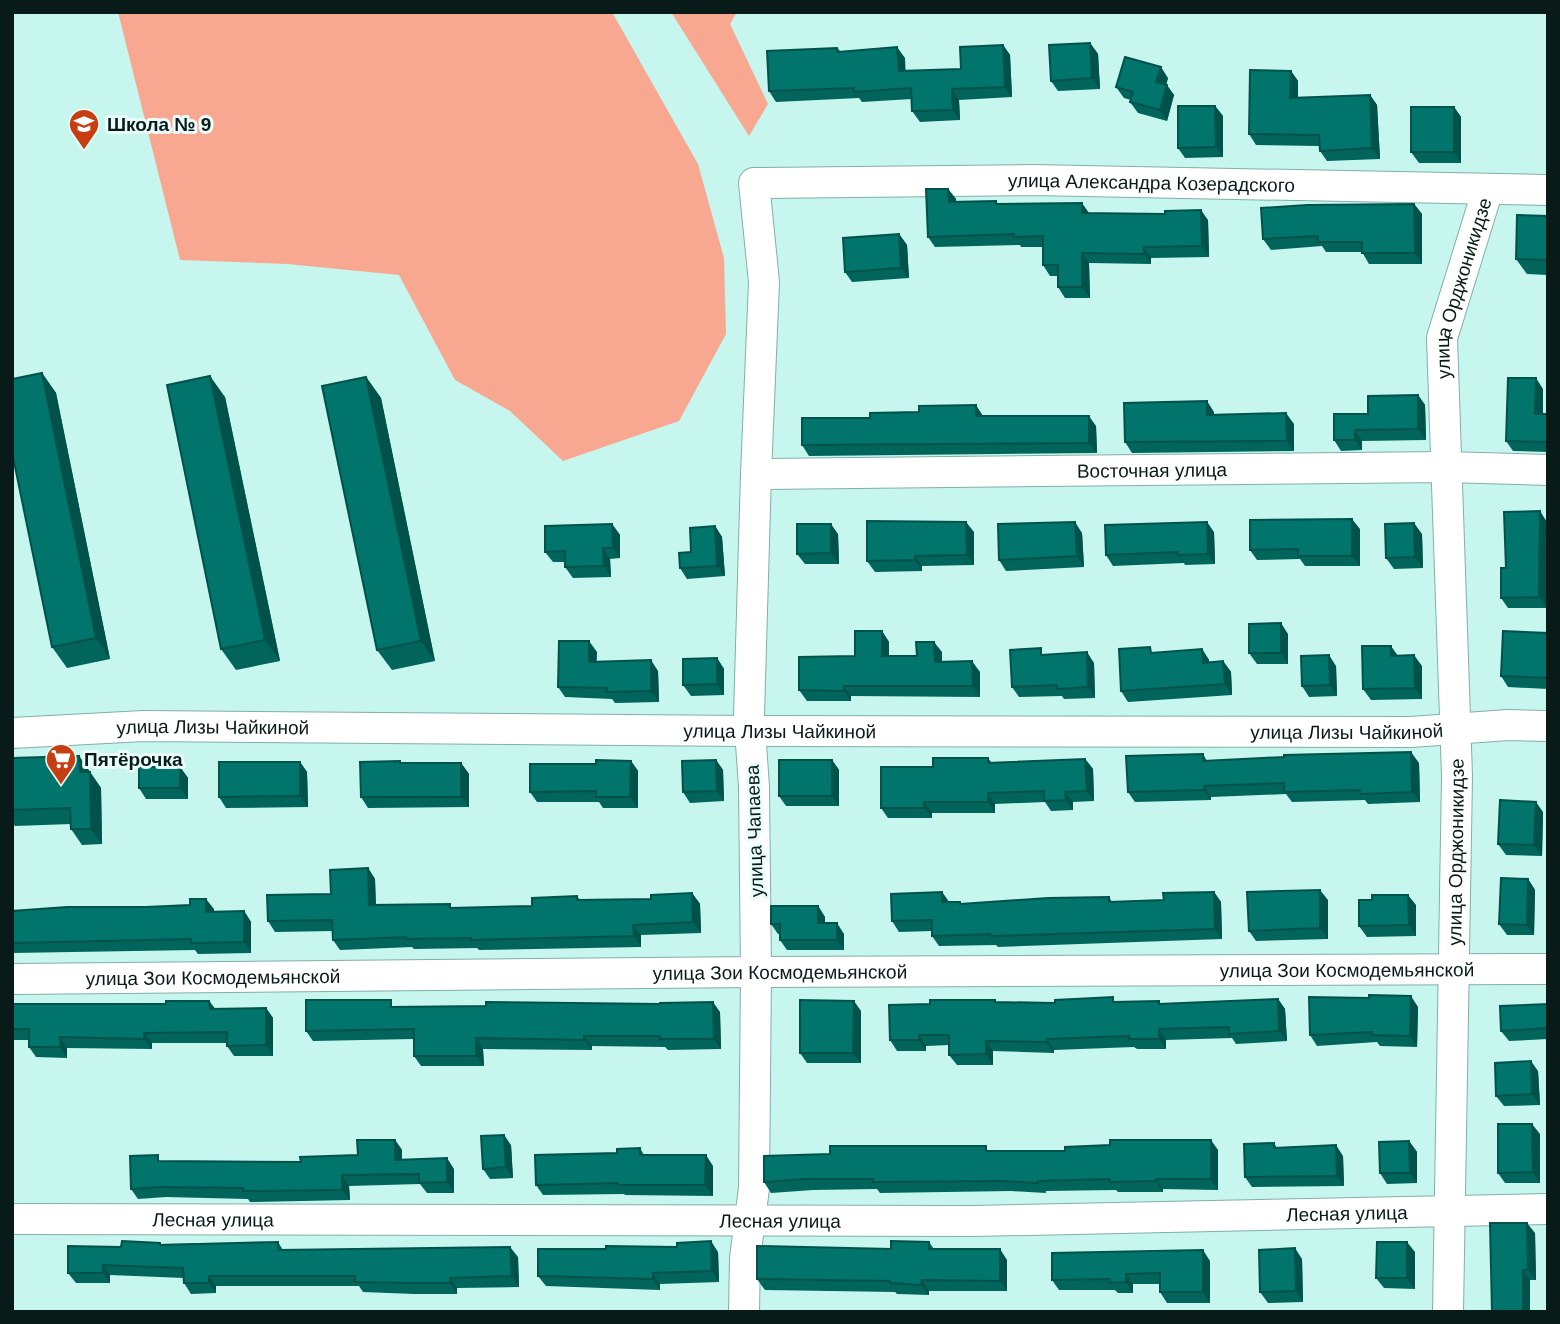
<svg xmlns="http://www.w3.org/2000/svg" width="1560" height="1324" font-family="Arial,sans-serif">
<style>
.green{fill:#f8a891}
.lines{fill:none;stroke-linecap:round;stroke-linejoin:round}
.minor-casing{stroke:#82afa8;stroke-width:32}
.minor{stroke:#fff;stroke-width:30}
.wall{fill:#01655c}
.shaded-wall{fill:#01524b}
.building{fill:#01756b;stroke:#01524b;stroke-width:2}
.labels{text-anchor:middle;stroke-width:6;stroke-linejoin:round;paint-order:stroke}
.poi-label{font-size:19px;font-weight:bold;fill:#091b19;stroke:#ebfdfa;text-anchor:start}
.street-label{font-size:19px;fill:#091b19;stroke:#ebfdfa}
</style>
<rect width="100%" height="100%" fill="#c7f6ef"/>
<!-- green -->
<g class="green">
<polygon points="118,12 612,12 698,164 724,258 726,334 679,421 563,461 510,411 455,380 399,275 287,264 180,260"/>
<polygon points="671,12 737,12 730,24 768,104 749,136"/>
</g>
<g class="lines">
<!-- minor casing -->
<g class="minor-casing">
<g id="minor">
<path id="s1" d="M 756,474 L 1445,467 L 1548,470"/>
<path id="s2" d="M 12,733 L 144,726 L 749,731 L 1411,732 L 1508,725 L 1548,726"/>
<path id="s3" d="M 12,979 L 756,972 L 1548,969"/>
<path id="s4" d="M 12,1219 L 974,1221 L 1548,1209"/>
<path id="s5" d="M 744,1312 L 745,1258 L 754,1188 L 756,972 L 754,787 L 749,715 L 756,474 L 764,282 L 754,183 L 1033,180 L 1548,190"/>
<path id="s6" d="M 1448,1312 L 1457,776 L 1442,338 L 1488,189"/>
</g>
</g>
<!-- minor -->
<use href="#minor" class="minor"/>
</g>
<!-- wall -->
<g class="wall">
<polygon points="1090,43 1098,54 1100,89 1058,91 1051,81"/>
<polygon points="1003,45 1010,55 1012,97 959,100 960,120 920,122 912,111 912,99 862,102 859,98 776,102 769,91 837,48 840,51 905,58 905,71 961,69"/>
<polygon points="1291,71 1298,81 1298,98 1370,95 1377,105 1380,159 1327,161 1320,151 1319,146 1256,145 1249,134"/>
<polygon points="1168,78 1166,85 1174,95 1167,121 1138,113 1130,102 1131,100 1124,98 1116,87"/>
<polygon points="1215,106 1223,116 1223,157 1185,158 1178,148"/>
<polygon points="1454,107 1461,117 1461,163 1419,163 1411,152"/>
<polygon points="948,189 956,199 956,202 996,201 998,204 1089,213 1208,220 1209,257 1151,258 1151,264 1089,263 1090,298 1065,298 1058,287 1058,276 1050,276 1043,265 1043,247 1021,247 1020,245 935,247 928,237"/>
<polygon points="1414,204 1422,214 1422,264 1369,264 1362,252 1326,252 1322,246 1271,250 1263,239"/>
<polygon points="1548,216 1548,275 1527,274 1516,259"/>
<polygon points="899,234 907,245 909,278 852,282 845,272"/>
<polygon points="42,373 56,393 110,659 67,668 52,647"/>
<polygon points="366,377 381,398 435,661 392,670 377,650"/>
<polygon points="1543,389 1543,414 1548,414 1548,452 1513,451 1506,441"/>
<polygon points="1418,395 1425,405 1426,440 1362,441 1362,450 1341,451 1334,440 1368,414"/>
<polygon points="225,397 280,661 236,670 221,649"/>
<polygon points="1214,412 1214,415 1294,424 1294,451 1132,453 1125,442"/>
<polygon points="983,416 1096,426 1097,453 809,456 802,445 870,418"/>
<polygon points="1547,522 1547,608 1508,608 1501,598 1506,568"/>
<polygon points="612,524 620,535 620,558 610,559 611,577 573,578 565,567 565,562 553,562 545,552"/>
<polygon points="715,526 722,537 725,576 687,579 680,568 691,552"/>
<polygon points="1360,529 1360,566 1305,566 1300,559 1257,560 1250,550"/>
<polygon points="974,532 974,565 922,566 922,571 875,572 867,561"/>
<polygon points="1214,532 1215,564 1185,565 1184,563 1113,566 1106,555"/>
<polygon points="1082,533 1084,567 1006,571 999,560"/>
<polygon points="838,534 839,564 805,564 797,554"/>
<polygon points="1422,534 1423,568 1394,569 1386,558"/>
<polygon points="882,631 889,642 889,656 917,656 942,652 942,662 980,672 980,697 851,696 851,701 807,701 799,690 855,656"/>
<polygon points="1288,634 1288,664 1257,664 1249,653"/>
<polygon points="1548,637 1548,689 1508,687 1501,676"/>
<polygon points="1202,649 1209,660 1209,662 1223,661 1231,672 1232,695 1128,702 1121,691 1154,653"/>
<polygon points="597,652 596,662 658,671 659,702 615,703 612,699 565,697 558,687"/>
<polygon points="1045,654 1094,663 1095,698 1064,699 1062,696 1019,697 1012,687"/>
<polygon points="1397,656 1422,666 1422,699 1371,700 1363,689"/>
<polygon points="717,658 724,669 724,695 691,696 683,685"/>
<polygon points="1336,666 1337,696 1309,697 1302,686"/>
<polygon points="1203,754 1207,761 1419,763 1420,802 1368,804 1365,800 1292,802 1286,794 1211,797 1211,800 1135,802 1128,792"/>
<polygon points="79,756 101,788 102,844 82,845 71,829 71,824 15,826 12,822 12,758"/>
<polygon points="988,758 992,763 1085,759 1093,769 1094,801 1073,802 1073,810 1051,811 1045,802 995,804 995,813 932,813 932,818 888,818 881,808 933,767"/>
<polygon points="716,760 723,770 724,801 690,803 683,792"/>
<polygon points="832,760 839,770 839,806 786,806 779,796"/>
<polygon points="400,761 401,763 461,763 469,774 469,807 368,808 361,797"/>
<polygon points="631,761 638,771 638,808 603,808 599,802 537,802 530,792 596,764"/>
<polygon points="300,762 307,772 308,807 226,808 219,797"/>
<polygon points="180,767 188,778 188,799 146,799 139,788"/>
<polygon points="1543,812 1542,856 1506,855 1498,844"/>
<polygon points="368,868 375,879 376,905 452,908 532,906 577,896 580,900 651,899 692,893 700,904 701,933 641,935 641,947 479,950 477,948 414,949 412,947 340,950 333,940 333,931 275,932 268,921 331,894"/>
<polygon points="1528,879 1535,890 1534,935 1507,935 1499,924"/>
<polygon points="942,892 949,902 961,904 1109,897 1112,902 1164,900 1214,892 1221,902 1222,939 998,947 996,945 939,946 932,936 932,931 899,932 892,921"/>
<polygon points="1328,900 1328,939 1256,941 1249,931"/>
<polygon points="1372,900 1416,905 1416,936 1367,937 1359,926"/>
<polygon points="818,906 825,917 825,923 844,934 844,950 787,950 780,940 780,934 778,934 771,924"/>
<polygon points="214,909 214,912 244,911 251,922 251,953 198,954 195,950 12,953 12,911"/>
<polygon points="1278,999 1285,1009 1287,1041 1236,1044 1232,1038 1166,1040 1166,1049 1137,1049 1134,1047 1054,1050 1054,1053 993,1051 993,1065 957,1065 949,1055 949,1045 926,1046 926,1051 897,1051 890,1040 930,1004 995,1000 996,1002 1055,1003 1116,1002 1161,1004"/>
<polygon points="209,1001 215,1009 266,1008 273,1018 273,1056 234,1056 227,1046 227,1043 152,1043 152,1049 67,1048 67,1058 36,1057 29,1047 29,1040 12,1040 12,1004 166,1004"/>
<polygon points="1548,1004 1548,1039 1509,1041 1501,1031"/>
<polygon points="396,1007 720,1012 721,1049 668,1050 665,1047 592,1046 592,1050 483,1049 484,1066 421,1066 414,1056 414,1039 313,1041 306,1031"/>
<polygon points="1418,1007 1417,1047 1380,1046 1377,1042 1317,1046 1310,1035"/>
<polygon points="861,1011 861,1063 807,1063 800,1053"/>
<polygon points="1538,1071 1540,1105 1504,1106 1496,1096"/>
<polygon points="1540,1134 1540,1183 1505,1183 1498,1173"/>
<polygon points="395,1140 402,1150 402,1160 454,1169 454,1193 427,1193 420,1184 349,1186 350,1200 250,1202 248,1199 166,1197 138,1199 131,1189 301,1162 358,1155"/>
<polygon points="1409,1141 1417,1152 1417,1183 1387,1184 1380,1173"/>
<polygon points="1274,1143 1277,1148 1343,1156 1344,1186 1252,1187 1245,1177"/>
<polygon points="511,1145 513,1178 490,1179 483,1169"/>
<polygon points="640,1148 644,1155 713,1166 713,1196 625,1195 624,1194 543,1195 536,1185 617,1153"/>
<polygon points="1218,1150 1218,1190 1163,1189 1163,1192 1118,1192 1116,1190 1046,1191 1046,1193 1011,1191 880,1193 877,1189 813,1190 771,1193 764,1182 990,1151"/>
<polygon points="1535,1233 1536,1280 1530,1280 1492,1312"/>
<polygon points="278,1242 283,1250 518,1257 519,1287 457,1288 457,1294 414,1294 363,1292 359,1286 216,1286 216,1293 191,1294 184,1283 184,1278 110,1275 110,1283 76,1283 68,1273 121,1247 161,1244"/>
<polygon points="929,1242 934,1249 1007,1260 1007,1291 929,1291 929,1295 897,1294 895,1292 765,1290 757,1279 891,1249"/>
<polygon points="718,1252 719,1282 660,1284 660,1290 546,1286 538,1276"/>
<polygon points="1415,1252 1415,1289 1384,1288 1376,1278"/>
<polygon points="1302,1259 1303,1302 1268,1303 1260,1292"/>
<polygon points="1210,1261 1210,1303 1167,1303 1160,1292 1160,1284 1133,1284 1133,1293 1118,1293 1115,1290 1059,1290 1052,1280"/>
</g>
<!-- shaded-wall -->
<g class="shaded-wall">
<polygon points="1090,43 1098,54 1100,89 1092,78"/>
<polygon points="1003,45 1010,55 1012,97 1005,87"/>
<polygon points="897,47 905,58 906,82 899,71"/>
<polygon points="1161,67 1168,78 1164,92 1156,82"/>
<polygon points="1291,71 1298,81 1298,109 1290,98"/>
<polygon points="1167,85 1174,95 1167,121 1160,110"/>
<polygon points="952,89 959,100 960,120 953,110"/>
<polygon points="1370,95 1377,105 1380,159 1372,148"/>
<polygon points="1215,106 1223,116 1223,157 1216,147"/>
<polygon points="1454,107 1461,117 1461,163 1454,152"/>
<polygon points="948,189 956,199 956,212 949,202"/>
<polygon points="1082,203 1089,213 1082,213"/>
<polygon points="1414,204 1422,214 1422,264 1415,253"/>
<polygon points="1201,210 1208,220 1209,257 1202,246"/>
<polygon points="899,234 907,245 909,278 901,268"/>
<polygon points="1144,247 1151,258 1151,264 1144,254"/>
<polygon points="1082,253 1089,263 1090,298 1082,287"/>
<polygon points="42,373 56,393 110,659 96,638"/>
<polygon points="210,376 225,397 280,661 265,640"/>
<polygon points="366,377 381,398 435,661 421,641"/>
<polygon points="1536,378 1543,389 1542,424 1535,414"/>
<polygon points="1418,395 1425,405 1426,440 1418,429"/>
<polygon points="1207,401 1214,412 1214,426 1207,415"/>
<polygon points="976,405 983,416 976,416"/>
<polygon points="1286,413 1294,424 1294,451 1287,441"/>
<polygon points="1089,416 1096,426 1097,453 1089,443"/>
<polygon points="1355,430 1362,441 1362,450 1355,440"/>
<polygon points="1540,511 1547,522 1547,608 1539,597"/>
<polygon points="1352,519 1360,529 1360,566 1352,556"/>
<polygon points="966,522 974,532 974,565 967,555"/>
<polygon points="1075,522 1082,533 1084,567 1077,556"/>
<polygon points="1207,522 1214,532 1215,564 1208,554"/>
<polygon points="1414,523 1422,534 1423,568 1415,557"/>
<polygon points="612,524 620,535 620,558 613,548"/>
<polygon points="831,524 838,534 839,564 831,553"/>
<polygon points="715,526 722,537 725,576 717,566"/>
<polygon points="603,548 610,559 611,577 604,566"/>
<polygon points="915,556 922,566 922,571 915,560"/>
<polygon points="1281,623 1288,634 1288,664 1281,653"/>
<polygon points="882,631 889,642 889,667 882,656"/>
<polygon points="589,641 597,652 596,673 589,662"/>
<polygon points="934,642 942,652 942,673 935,662"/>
<polygon points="1391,646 1398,656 1391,656"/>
<polygon points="1202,649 1209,660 1210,673 1203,663"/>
<polygon points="1087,652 1094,663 1095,698 1088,687"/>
<polygon points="1329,655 1336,666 1337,696 1330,685"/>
<polygon points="1414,655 1422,666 1422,699 1415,688"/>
<polygon points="717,658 724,669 724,695 717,684"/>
<polygon points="651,660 658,671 659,702 651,691"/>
<polygon points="972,661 980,672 980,697 973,686"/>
<polygon points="1223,661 1231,672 1232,695 1225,684"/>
<polygon points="844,686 851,696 851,701 844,691"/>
<polygon points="1411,752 1419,763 1420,802 1412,792"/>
<polygon points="79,756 101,788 102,844 91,829 80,772"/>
<polygon points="1085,759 1093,769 1094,801 1087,791"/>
<polygon points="716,760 723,770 724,801 717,791"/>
<polygon points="832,760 839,770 839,806 832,796"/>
<polygon points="631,761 638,771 638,808 630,797"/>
<polygon points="300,762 307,772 308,807 300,796"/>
<polygon points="461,763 469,774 469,807 461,797"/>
<polygon points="180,767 188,778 188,799 180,788"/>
<polygon points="1204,786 1211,797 1211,800 1204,790"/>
<polygon points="1065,792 1073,802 1073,810 1066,800"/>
<polygon points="988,793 995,804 995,813 988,802"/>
<polygon points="924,802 932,813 932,818 924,808"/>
<polygon points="1536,802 1543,812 1542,856 1534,845"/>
<polygon points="368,868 375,879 376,915 369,905"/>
<polygon points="1528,879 1535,890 1534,935 1527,925"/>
<polygon points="1320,890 1328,900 1328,939 1320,928"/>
<polygon points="942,892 949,902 942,902"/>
<polygon points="1214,892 1221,902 1222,939 1215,929"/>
<polygon points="692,893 700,904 701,933 693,922"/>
<polygon points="1408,895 1416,905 1416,936 1409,925"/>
<polygon points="206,899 214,909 214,922 206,912"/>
<polygon points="818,906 825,917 825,934 818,923"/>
<polygon points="244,911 251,922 251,953 244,942"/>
<polygon points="837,923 844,934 844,950 837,940"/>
<polygon points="633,925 641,935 641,947 634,936"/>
<polygon points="1411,996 1418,1007 1417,1047 1410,1036"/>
<polygon points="1278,999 1285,1009 1287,1041 1279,1031"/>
<polygon points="209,1001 217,1011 210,1009"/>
<polygon points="854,1001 861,1011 861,1063 853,1053"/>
<polygon points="713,1002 720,1012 721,1049 714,1039"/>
<polygon points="266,1008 273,1018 273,1056 266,1045"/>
<polygon points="1159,1029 1166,1040 1166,1049 1159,1039"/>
<polygon points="144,1033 152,1043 152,1049 144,1039"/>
<polygon points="919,1035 926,1046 926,1051 919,1040"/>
<polygon points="584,1036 592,1046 592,1050 584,1040"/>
<polygon points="60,1037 67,1048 67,1058 60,1047"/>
<polygon points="476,1038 483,1049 484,1066 476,1056"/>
<polygon points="1047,1039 1054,1050 1054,1053 1046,1042"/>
<polygon points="986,1041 993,1051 993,1065 986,1054"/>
<polygon points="1531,1061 1538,1071 1540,1105 1532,1094"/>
<polygon points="1532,1124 1540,1134 1540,1183 1533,1172"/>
<polygon points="504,1135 511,1145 513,1178 506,1167"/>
<polygon points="395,1140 402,1150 402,1170 395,1160"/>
<polygon points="1211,1140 1218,1150 1218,1190 1211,1179"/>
<polygon points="1409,1141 1417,1152 1417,1183 1410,1173"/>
<polygon points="1336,1145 1343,1156 1344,1186 1337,1176"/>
<polygon points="706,1155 713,1166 713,1196 705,1185"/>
<polygon points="447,1158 454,1169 454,1193 447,1182"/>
<polygon points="342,1175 349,1186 350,1200 342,1190"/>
<polygon points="1156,1179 1163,1189 1163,1192 1156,1181"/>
<polygon points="1527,1223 1535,1233 1536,1280 1528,1270"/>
<polygon points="711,1241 718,1252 719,1282 712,1271"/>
<polygon points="1407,1242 1415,1252 1415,1289 1407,1278"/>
<polygon points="510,1247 518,1257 519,1287 512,1276"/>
<polygon points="1295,1248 1302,1259 1303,1302 1296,1291"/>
<polygon points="1000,1249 1007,1260 1007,1291 1000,1281"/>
<polygon points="1203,1250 1210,1261 1210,1303 1203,1292"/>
<polygon points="103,1265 110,1275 110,1283 103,1273"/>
<polygon points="1523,1270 1530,1280 1530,1312 1523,1312"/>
<polygon points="653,1273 660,1284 660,1290 653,1279"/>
<polygon points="1126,1274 1133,1284 1133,1293 1126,1282"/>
<polygon points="209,1276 216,1286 216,1293 209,1283"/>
<polygon points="450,1278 457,1288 457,1294 450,1283"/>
<polygon points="922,1280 929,1291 929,1295 921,1285"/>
</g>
<!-- building -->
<g class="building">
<polygon points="1090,43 1092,78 1051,81 1049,45"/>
<polygon points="1003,45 1005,87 952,89 953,110 912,111 911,88 854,92 854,88 769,91 767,51 837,48 838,52 897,47 899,71 961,69 960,47"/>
<polygon points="1125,57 1161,67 1156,82 1167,85 1160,110 1130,102 1133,92 1116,87"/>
<polygon points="1250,70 1291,71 1290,98 1370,95 1372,148 1320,151 1319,135 1249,134"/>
<polygon points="1178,106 1215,106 1216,147 1178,148"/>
<rect x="1411" y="107" width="43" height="45"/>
<polygon points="926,189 948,189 949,202 996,201 996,204 1082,203 1082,213 1165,214 1165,211 1201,210 1202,246 1144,247 1144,254 1082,253 1082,287 1058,287 1058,265 1043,265 1043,236 1014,237 1014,234 928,237"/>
<polygon points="1414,204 1415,253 1362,253 1362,242 1318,242 1318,236 1263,239 1261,208 1307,205"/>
<polygon points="1517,215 1548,216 1548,260 1516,259"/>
<polygon points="899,234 901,268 845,272 843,238"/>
<polygon points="42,373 96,638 52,647 12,452 12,379"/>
<polygon points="210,376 265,640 221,649 167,385"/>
<polygon points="366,377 421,641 377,650 322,386"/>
<polygon points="1508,378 1536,378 1535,414 1548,414 1548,442 1506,441"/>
<polygon points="1418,395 1418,429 1355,430 1355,440 1334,440 1334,414 1368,414 1368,396"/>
<polygon points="1207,401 1207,415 1286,413 1287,441 1125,442 1124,403"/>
<polygon points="976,405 976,416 1089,416 1089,443 802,445 802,418 870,418 870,413 919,412 919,406"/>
<polygon points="1540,511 1539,597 1501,598 1501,568 1506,568 1504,512"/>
<polygon points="1352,519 1352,556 1298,556 1298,549 1250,550 1250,520"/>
<polygon points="867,521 966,522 967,555 915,556 915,560 867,561"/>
<polygon points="1075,522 1077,556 999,560 998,524"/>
<polygon points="1207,522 1208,554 1178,555 1178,552 1106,555 1105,525"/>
<polygon points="1414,523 1415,557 1386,558 1385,524"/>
<polygon points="612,524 613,548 603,548 604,566 565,567 565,551 545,552 545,526"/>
<polygon points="797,524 831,524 831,553 797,554"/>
<polygon points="715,526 717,566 680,568 679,553 691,552 690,528"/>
<polygon points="1281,623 1281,653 1249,653 1249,624"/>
<polygon points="855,631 882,631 882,656 917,656 916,642 934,642 935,662 972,661 973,686 844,686 844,691 799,690 799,657 855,656"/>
<polygon points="1503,631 1548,633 1547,661 1548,661 1548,678 1501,676"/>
<polygon points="559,641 589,641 589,662 651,660 651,691 607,692 607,688 558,687"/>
<polygon points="1362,646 1391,646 1391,656 1414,655 1415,688 1363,689"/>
<polygon points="1150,647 1151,653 1202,649 1203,663 1223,661 1225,684 1121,691 1119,649"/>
<polygon points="1041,648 1041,655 1087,652 1088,687 1057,689 1057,685 1012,687 1010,650"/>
<polygon points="1329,655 1330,685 1302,686 1301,656"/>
<polygon points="717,658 717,684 683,685 683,659"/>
<polygon points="1411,752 1412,792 1361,794 1360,790 1284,792 1284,783 1204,786 1204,790 1128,792 1126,756 1203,754 1203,761 1284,757 1284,755"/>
<polygon points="79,756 80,772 90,772 91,829 71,829 70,808 12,810 12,758"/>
<polygon points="933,758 988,758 988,763 1085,759 1087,791 1065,792 1066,800 1044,801 1044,791 988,793 988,802 924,802 924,808 881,808 881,767 933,767"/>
<polygon points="596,760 631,761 630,797 596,797 596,791 530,792 530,764 596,764"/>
<polygon points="716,760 717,791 683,792 682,761"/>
<rect x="779" y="760" width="53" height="36"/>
<polygon points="400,761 400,763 461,763 461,797 361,797 360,762"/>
<polygon points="219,762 300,762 300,796 219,797"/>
<rect x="139" y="767" width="41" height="21"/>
<polygon points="1500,800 1536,802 1534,845 1498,844"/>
<polygon points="368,868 369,905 450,904 450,908 532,906 532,898 577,896 577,900 651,899 651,895 692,893 693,922 633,925 634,936 471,940 471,938 406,939 406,937 333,940 332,920 268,921 267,895 331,894 330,870"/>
<polygon points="1501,878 1528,879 1527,925 1499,924"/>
<polygon points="1320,890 1320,928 1249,931 1247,892"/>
<polygon points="942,892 942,902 960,902 960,904 1048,898 1109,897 1109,902 1164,900 1163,893 1214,892 1215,929 990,936 990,934 932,936 932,920 892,921 891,894"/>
<polygon points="1372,895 1408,895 1409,925 1359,926 1359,900 1372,900"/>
<polygon points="190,899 206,899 206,912 244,911 244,942 191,943 191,939 12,943 12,911 67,907 146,907 190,905"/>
<polygon points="771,906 818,906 818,923 837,923 837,940 780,940 780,924 771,924"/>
<polygon points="1369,995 1411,996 1410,1036 1372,1035 1372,1032 1310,1035 1309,997 1369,998"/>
<polygon points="1113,997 1113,1002 1159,1001 1159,1004 1278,999 1279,1031 1229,1034 1229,1027 1159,1029 1159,1039 1129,1039 1129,1036 1047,1039 1046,1042 986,1041 986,1054 949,1055 949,1035 919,1035 919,1040 890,1040 889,1005 930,1004 930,1000 995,1000 995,1002 1055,1003 1055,1000"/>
<polygon points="306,1000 391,1000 391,1007 486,1006 486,1002 660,1004 660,1003 713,1002 714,1039 660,1039 660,1036 584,1036 584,1040 476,1038 476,1056 414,1056 414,1029 306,1031"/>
<polygon points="800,1000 854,1001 853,1053 800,1053"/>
<polygon points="166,1001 209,1001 210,1009 266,1008 266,1045 227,1046 227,1032 144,1033 144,1039 60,1037 60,1047 29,1047 29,1029 12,1029 12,1004 166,1004"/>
<polygon points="1548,1004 1548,1028 1501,1031 1500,1006"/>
<polygon points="1531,1061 1532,1094 1496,1096 1495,1063"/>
<polygon points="1498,1124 1532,1124 1533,1172 1498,1173"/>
<polygon points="504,1135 506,1167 483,1169 481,1136"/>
<polygon points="357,1140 395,1140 395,1160 447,1158 447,1182 419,1183 419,1174 342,1175 342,1190 243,1191 243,1188 158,1187 131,1189 130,1156 158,1155 158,1161 301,1162 300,1157 358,1155"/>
<polygon points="1110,1140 1211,1140 1211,1179 1156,1179 1156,1181 1110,1182 1110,1179 1038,1181 1038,1183 1003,1181 873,1182 873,1179 805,1179 764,1182 764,1156 830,1154 830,1146 986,1146 986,1151 1065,1151 1065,1147 1110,1145"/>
<polygon points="1409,1141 1410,1173 1380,1173 1379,1142"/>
<polygon points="1274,1143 1274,1148 1336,1145 1337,1176 1245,1177 1244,1144"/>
<polygon points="640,1148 640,1155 706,1155 705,1185 618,1185 618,1183 536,1185 535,1155 617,1153 617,1149"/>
<polygon points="1490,1223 1527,1223 1528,1270 1523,1270 1523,1312 1492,1312"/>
<polygon points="122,1241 160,1243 160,1245 278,1242 278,1250 510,1247 512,1276 450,1278 450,1283 407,1283 355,1282 355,1276 209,1276 209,1283 184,1283 183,1268 103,1265 103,1273 68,1273 68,1246 121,1247"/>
<polygon points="711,1241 712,1271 653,1273 653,1279 538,1276 538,1249 606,1249 606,1246 677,1247 677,1243"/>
<polygon points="891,1241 929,1242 929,1249 1000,1249 1000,1281 922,1280 921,1285 890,1283 890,1281 757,1279 757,1246 891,1249"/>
<polygon points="1377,1242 1407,1242 1407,1278 1376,1278"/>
<polygon points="1295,1248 1296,1291 1260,1292 1259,1250"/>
<polygon points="1203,1250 1203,1292 1160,1292 1160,1273 1126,1274 1126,1282 1110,1283 1110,1279 1052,1280 1052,1253"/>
</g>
<!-- icons -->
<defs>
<g id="school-pin" transform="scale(1.575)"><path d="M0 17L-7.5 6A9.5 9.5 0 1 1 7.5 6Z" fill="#c73e12" stroke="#ebfdfa"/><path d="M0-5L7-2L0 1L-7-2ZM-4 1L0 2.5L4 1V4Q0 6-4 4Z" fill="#fff"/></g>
<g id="supermarket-pin" transform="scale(1.575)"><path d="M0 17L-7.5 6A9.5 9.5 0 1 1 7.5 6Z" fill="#c73e12" stroke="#ebfdfa"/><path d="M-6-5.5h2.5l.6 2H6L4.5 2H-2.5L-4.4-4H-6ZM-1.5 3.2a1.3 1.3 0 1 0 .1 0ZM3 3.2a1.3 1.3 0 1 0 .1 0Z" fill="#fff"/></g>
</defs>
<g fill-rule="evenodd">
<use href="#school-pin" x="84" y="124"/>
<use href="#supermarket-pin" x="61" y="759"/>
</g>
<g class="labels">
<!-- poi labels -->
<g class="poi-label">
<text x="107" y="131">Школа № 9</text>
<text x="84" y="766">Пятёрочка</text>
</g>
<!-- street labels -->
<g class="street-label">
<text dy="7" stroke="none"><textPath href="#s5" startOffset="1528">улица Александра Козерадского</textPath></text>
<text dy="7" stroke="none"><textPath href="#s6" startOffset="1027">улица Орджоникидзе</textPath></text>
<text dy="7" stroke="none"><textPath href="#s1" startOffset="396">Восточная улица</textPath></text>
<text dy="7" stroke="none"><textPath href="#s2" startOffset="201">улица Лизы Чайкиной</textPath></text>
<text dy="7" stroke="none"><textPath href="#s2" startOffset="768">улица Лизы Чайкиной</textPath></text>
<text dy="7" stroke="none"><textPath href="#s2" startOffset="1335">улица Лизы Чайкиной</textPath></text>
<text transform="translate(754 831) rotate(-92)" y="7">улица Чапаева</text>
<text dy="7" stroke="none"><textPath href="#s6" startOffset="460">улица Орджоникидзе</textPath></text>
<text dy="7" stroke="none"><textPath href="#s3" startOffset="1335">улица Зои Космодемьянской</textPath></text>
<text dy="7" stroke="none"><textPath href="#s3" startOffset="768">улица Зои Космодемьянской</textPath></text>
<text dy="7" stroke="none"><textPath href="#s3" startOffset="201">улица Зои Космодемьянской</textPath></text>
<text dy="7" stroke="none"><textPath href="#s4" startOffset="1335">Лесная улица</textPath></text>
<text dy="7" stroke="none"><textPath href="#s4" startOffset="201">Лесная улица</textPath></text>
<text dy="7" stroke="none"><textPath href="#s4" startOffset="768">Лесная улица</textPath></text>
</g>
</g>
<!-- border -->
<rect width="1560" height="1324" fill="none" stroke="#091b19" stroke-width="28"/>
</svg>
